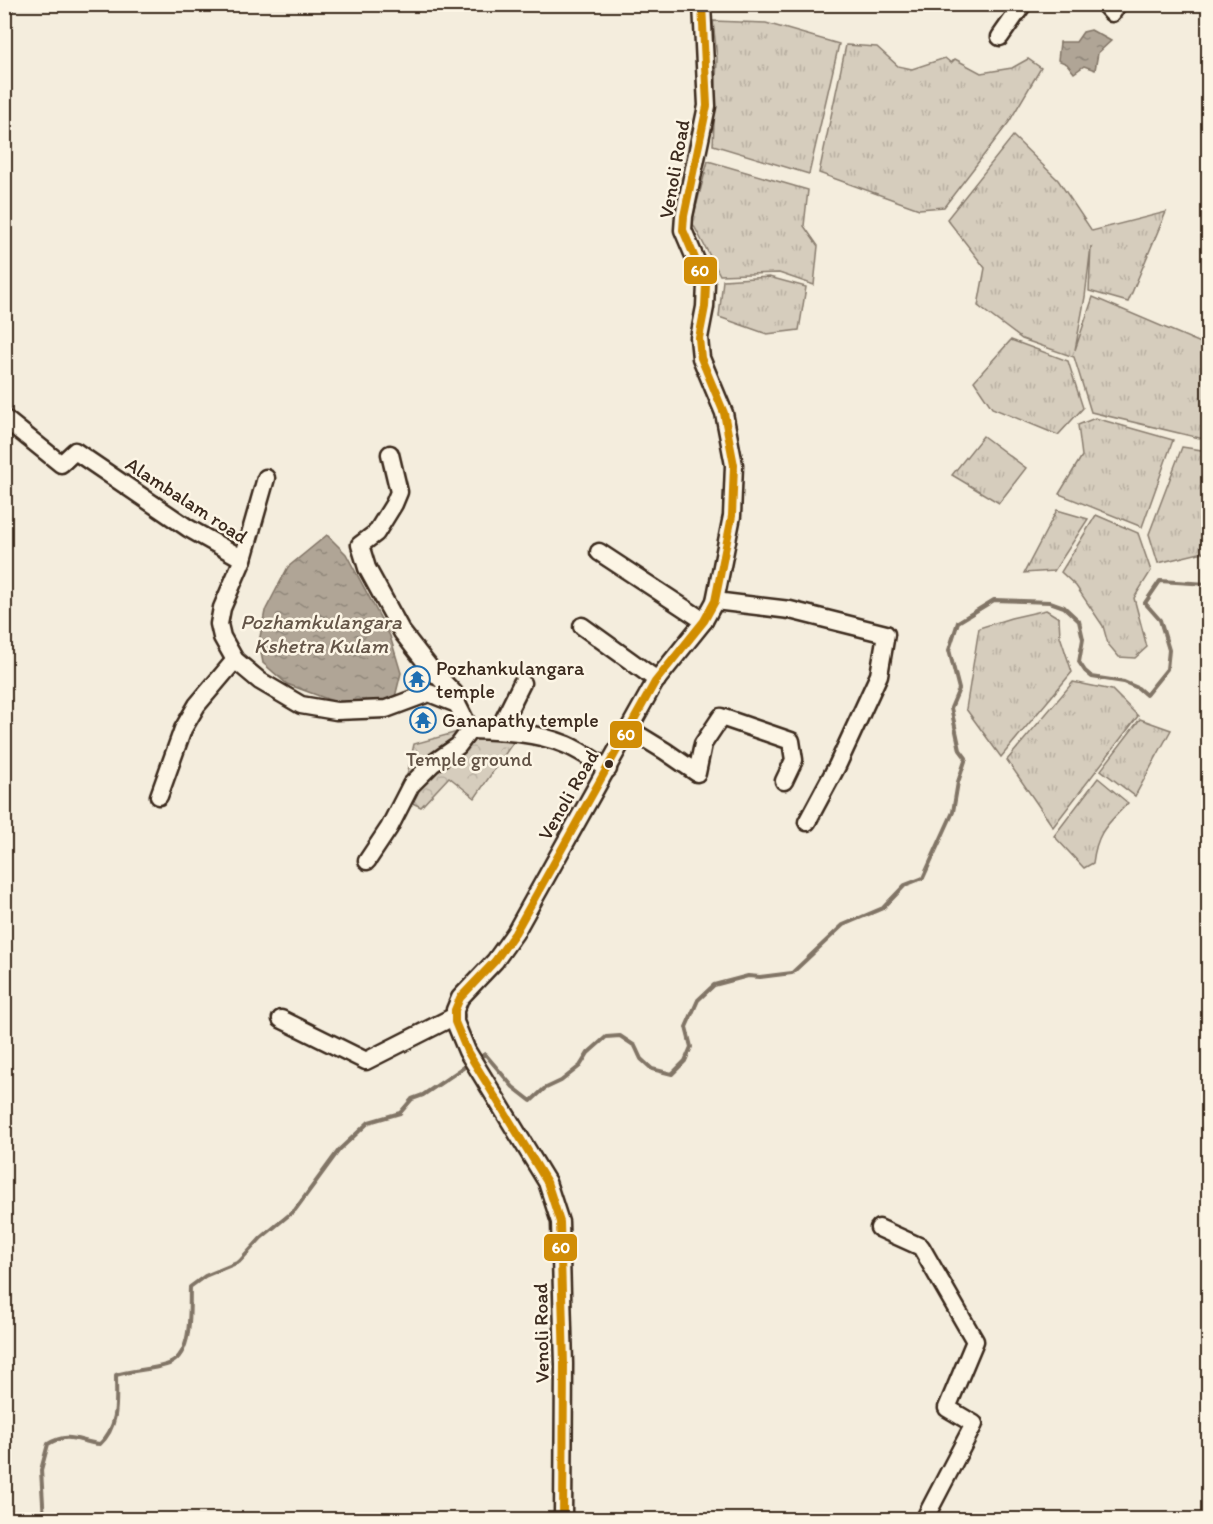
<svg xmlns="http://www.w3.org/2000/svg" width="1213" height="1524" font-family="Itim,sans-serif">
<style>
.grass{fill:url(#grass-tufts);stroke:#887c6e;stroke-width:1.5}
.park{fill:url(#park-crowns);stroke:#887c6e;stroke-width:1.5}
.water{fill:url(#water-ripples);stroke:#817466;stroke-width:1.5}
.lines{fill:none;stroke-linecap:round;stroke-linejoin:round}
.stream{stroke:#817466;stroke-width:4}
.minor-casing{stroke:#3b2a1e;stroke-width:21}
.minor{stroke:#fcf5e5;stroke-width:16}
.bus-1-casing{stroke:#fcf5e5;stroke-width:12}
.bus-1{stroke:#d18d06;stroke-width:8}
.bus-dot{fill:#3b2a1e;stroke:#fcf5e5;stroke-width:2}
.labels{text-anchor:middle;stroke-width:5;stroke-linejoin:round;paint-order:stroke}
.street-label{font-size:20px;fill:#3b2a1e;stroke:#fcf5e5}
.poi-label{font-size:20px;fill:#3b2a1e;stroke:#fcf5e5;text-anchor:start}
.park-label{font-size:20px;fill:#625346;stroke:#fcf5e5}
.water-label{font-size:21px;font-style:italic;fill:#645548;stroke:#fcf5e5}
.line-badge{stroke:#fcf5e5;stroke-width:2}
.badge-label{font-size:16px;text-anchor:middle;font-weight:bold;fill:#fff}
</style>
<defs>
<pattern id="grass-tufts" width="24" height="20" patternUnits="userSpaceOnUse" patternTransform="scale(1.5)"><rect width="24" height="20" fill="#d6cdbd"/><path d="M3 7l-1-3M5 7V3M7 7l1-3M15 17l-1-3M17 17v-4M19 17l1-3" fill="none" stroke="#b9b0a2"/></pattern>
<pattern id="park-crowns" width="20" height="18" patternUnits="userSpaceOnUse" patternTransform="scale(1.5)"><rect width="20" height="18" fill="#d6cdbd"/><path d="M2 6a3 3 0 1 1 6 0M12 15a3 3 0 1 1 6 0" fill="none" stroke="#b9b0a2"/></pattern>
<pattern id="water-ripples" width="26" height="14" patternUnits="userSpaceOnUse" patternTransform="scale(1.5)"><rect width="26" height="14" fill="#b0a596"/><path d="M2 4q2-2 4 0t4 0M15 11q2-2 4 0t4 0" fill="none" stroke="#90877a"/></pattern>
</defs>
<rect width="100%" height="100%" fill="#f4eddd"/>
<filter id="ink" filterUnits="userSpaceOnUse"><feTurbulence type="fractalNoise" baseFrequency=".0167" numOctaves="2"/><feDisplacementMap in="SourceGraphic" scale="12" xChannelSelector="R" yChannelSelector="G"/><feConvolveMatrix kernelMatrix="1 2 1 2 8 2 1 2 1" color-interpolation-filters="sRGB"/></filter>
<g filter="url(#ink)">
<!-- grass -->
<g class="grass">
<polygon points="713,21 766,23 839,44 809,174 713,145 717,58"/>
<polygon points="846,45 877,47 898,66 912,69 945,58 951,63 955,59 981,73 1012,68 1028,59 1041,68 1009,122 944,207 919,209 819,173"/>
<polygon points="1013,136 1058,180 1092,231 1166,212 1128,302 1089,291 1091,246 1085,297 1075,350 1093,297 1208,346 1208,440 1091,412 1074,357 1022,339 978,306 985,268 947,219"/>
<polygon points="708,161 808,190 804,226 818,246 814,285 779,273 720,275 692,222"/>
<polygon points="769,277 806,287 799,330 767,334 719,317 723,280"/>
<polygon points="1011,340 1068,361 1083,408 1058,435 992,408 974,381"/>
<polygon points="1095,418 1173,440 1142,527 1059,494 1082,456 1078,425"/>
<polygon points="983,436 1026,468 999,503 952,475"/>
<polygon points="1182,447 1208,451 1208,551 1158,563 1149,534"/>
<polygon points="1057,510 1088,519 1054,571 1024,573"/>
<polygon points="1096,515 1138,533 1151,571 1134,598 1147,647 1135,658 1119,657 1108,644 1103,626 1076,586 1061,572"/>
<polygon points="1046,610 1059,618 1060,636 1072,672 1001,757 966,709 979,628 1011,618"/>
<polygon points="1073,682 1112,690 1138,716 1053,827 1007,760"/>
<polygon points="1140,719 1171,730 1135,796 1101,770"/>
<path d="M 1098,778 L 1128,803 C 1107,825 1097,831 1093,863 L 1084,868 L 1054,836 Z"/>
</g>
<!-- park -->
<polygon class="park" points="461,731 514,741 475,798 449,777 421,807 402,798 414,744"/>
<!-- water -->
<g class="water">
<polygon points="1091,30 1111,41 1098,53 1095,70 1084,66 1074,73 1067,64 1058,60 1060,42 1076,42 1083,32"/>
<polygon points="327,535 346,554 390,636 401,673 394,701 338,703 287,684 263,663 259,642 265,611 288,567"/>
</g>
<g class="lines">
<!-- stream -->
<g class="stream">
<polyline points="477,1059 485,1054 513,1087 531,1101 544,1089 561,1081 580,1066 588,1053 606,1037 620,1036 635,1046 641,1059 652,1069 672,1074 685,1061 691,1047 686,1027 698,1000 714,985 748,976 760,977 792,973 843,925 883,908 905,885 923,878 953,812 958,782 966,758 960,750 951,708 959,689 949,650 958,622 994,600 1050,602 1064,607 1079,621 1083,639 1079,662 1085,671 1092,677 1124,682 1138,688 1146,695 1167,669 1169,650 1160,620 1145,603 1160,581 1208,584"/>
<path d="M 44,1520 L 41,1470 L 48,1444 C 70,1431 78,1442 100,1444 C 120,1425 116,1400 116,1375 C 133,1370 150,1370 166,1365 C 194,1357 189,1310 190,1287 L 205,1276 L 239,1262 L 261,1238 L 295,1210 L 339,1150 L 369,1122 L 400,1113 L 412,1099 L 423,1095 L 469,1064"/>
</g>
<!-- minor casing -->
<g class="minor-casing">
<g id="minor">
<polyline points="1104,4 1112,13 1118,4"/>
<polyline points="4,5 5,4"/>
<polyline points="1000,37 1023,4"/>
<polyline points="4,418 61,464 75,451 188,528 243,559"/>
<path d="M 390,454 L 399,492 L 394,504 L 376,533 L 360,545 L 367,568 L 402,632 L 430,668 L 455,694 L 457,704 L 470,730 C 502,731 536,732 567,745 C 581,751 595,761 608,769"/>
<polyline points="266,478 243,559 222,608 219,624 222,637 235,660 260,681 301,705 336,711 386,709 429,693 457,704"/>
<polyline points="599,552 704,621"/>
<polyline points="715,601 790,610 886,634 879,675 837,766 807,822"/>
<polyline points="582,626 657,680"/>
<polyline points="629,729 665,751 697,773 703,744 721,717 791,741 794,760 784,781"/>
<polyline points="498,731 522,683"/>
<polyline points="159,796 183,729 197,705 235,660"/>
<polyline points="367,861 389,828 411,785 432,764 458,746 470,730"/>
<polyline points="281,1019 366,1061 455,1016"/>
<polyline points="879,1228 921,1247 975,1341 947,1408 974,1424 924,1520"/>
<polyline points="563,1520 564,1364 560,1222 547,1182 467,1051 455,1022 455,1010 460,998 495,961 515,933 655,682 704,621 715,601 732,516 734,465 724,413 701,358 699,338 705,307 706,284 683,230 684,216 707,106 702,4"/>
</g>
</g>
<!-- minor -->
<use href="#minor" class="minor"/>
<!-- bus-1 casing -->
<g class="bus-1-casing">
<polyline id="bus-1" points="563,1520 564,1364 560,1222 547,1182 467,1051 455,1022 455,1010 460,998 495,961 515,933 655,682 704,621 715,601 732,516 734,465 724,413 701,358 699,338 705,307 706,284 683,230 684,216 707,106 702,4"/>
</g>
<!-- bus-1 -->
<use href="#bus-1" class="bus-1"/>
</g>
</g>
<!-- icons -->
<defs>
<g id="temple-ring" transform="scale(1.35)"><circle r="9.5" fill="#fcf5e5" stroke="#1f6fb2" stroke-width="1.5"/><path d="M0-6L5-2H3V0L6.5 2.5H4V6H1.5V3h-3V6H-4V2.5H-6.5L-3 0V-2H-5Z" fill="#1f6fb2"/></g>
</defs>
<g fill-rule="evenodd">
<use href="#temple-ring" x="417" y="679"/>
<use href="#temple-ring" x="423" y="720"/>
</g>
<!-- markers -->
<circle class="bus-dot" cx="609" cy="764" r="5"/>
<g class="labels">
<!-- street labels -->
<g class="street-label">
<text transform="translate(674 169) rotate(-80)" y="7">Venoli Road</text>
<text transform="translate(187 500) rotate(33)" y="7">Alambalam road</text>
<text transform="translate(568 795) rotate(-60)" y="7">Venoli Road</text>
<text transform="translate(541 1333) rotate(-91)" y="7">Venoli Road</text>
</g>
<!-- poi labels -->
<g class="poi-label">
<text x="436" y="675">Pozhankulangara<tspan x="436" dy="23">temple</tspan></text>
<text x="442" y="727">Ganapathy temple</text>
</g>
<!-- park labels -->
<g class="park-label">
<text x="469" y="766">Temple ground</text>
</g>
<!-- water labels -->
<g class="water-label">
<text x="321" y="629">Pozhamkulangara<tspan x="321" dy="24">Kshetra Kulam</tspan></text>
</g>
</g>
<g class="line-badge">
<rect x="683" y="256" width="35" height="29" rx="6" fill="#d18d06"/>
<rect x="609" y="720" width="34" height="29" rx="6" fill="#d18d06"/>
<rect x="543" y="1233" width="35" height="29" rx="6" fill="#d18d06"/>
</g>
<g class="badge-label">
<text x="700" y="276">60</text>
<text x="626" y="740">60</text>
<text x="561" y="1253">60</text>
</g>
<!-- margin -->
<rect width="1213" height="1524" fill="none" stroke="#fcf5e5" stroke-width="24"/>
<rect x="12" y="12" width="1189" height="1500" fill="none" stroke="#3b2a1e" stroke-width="2" filter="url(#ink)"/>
</svg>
